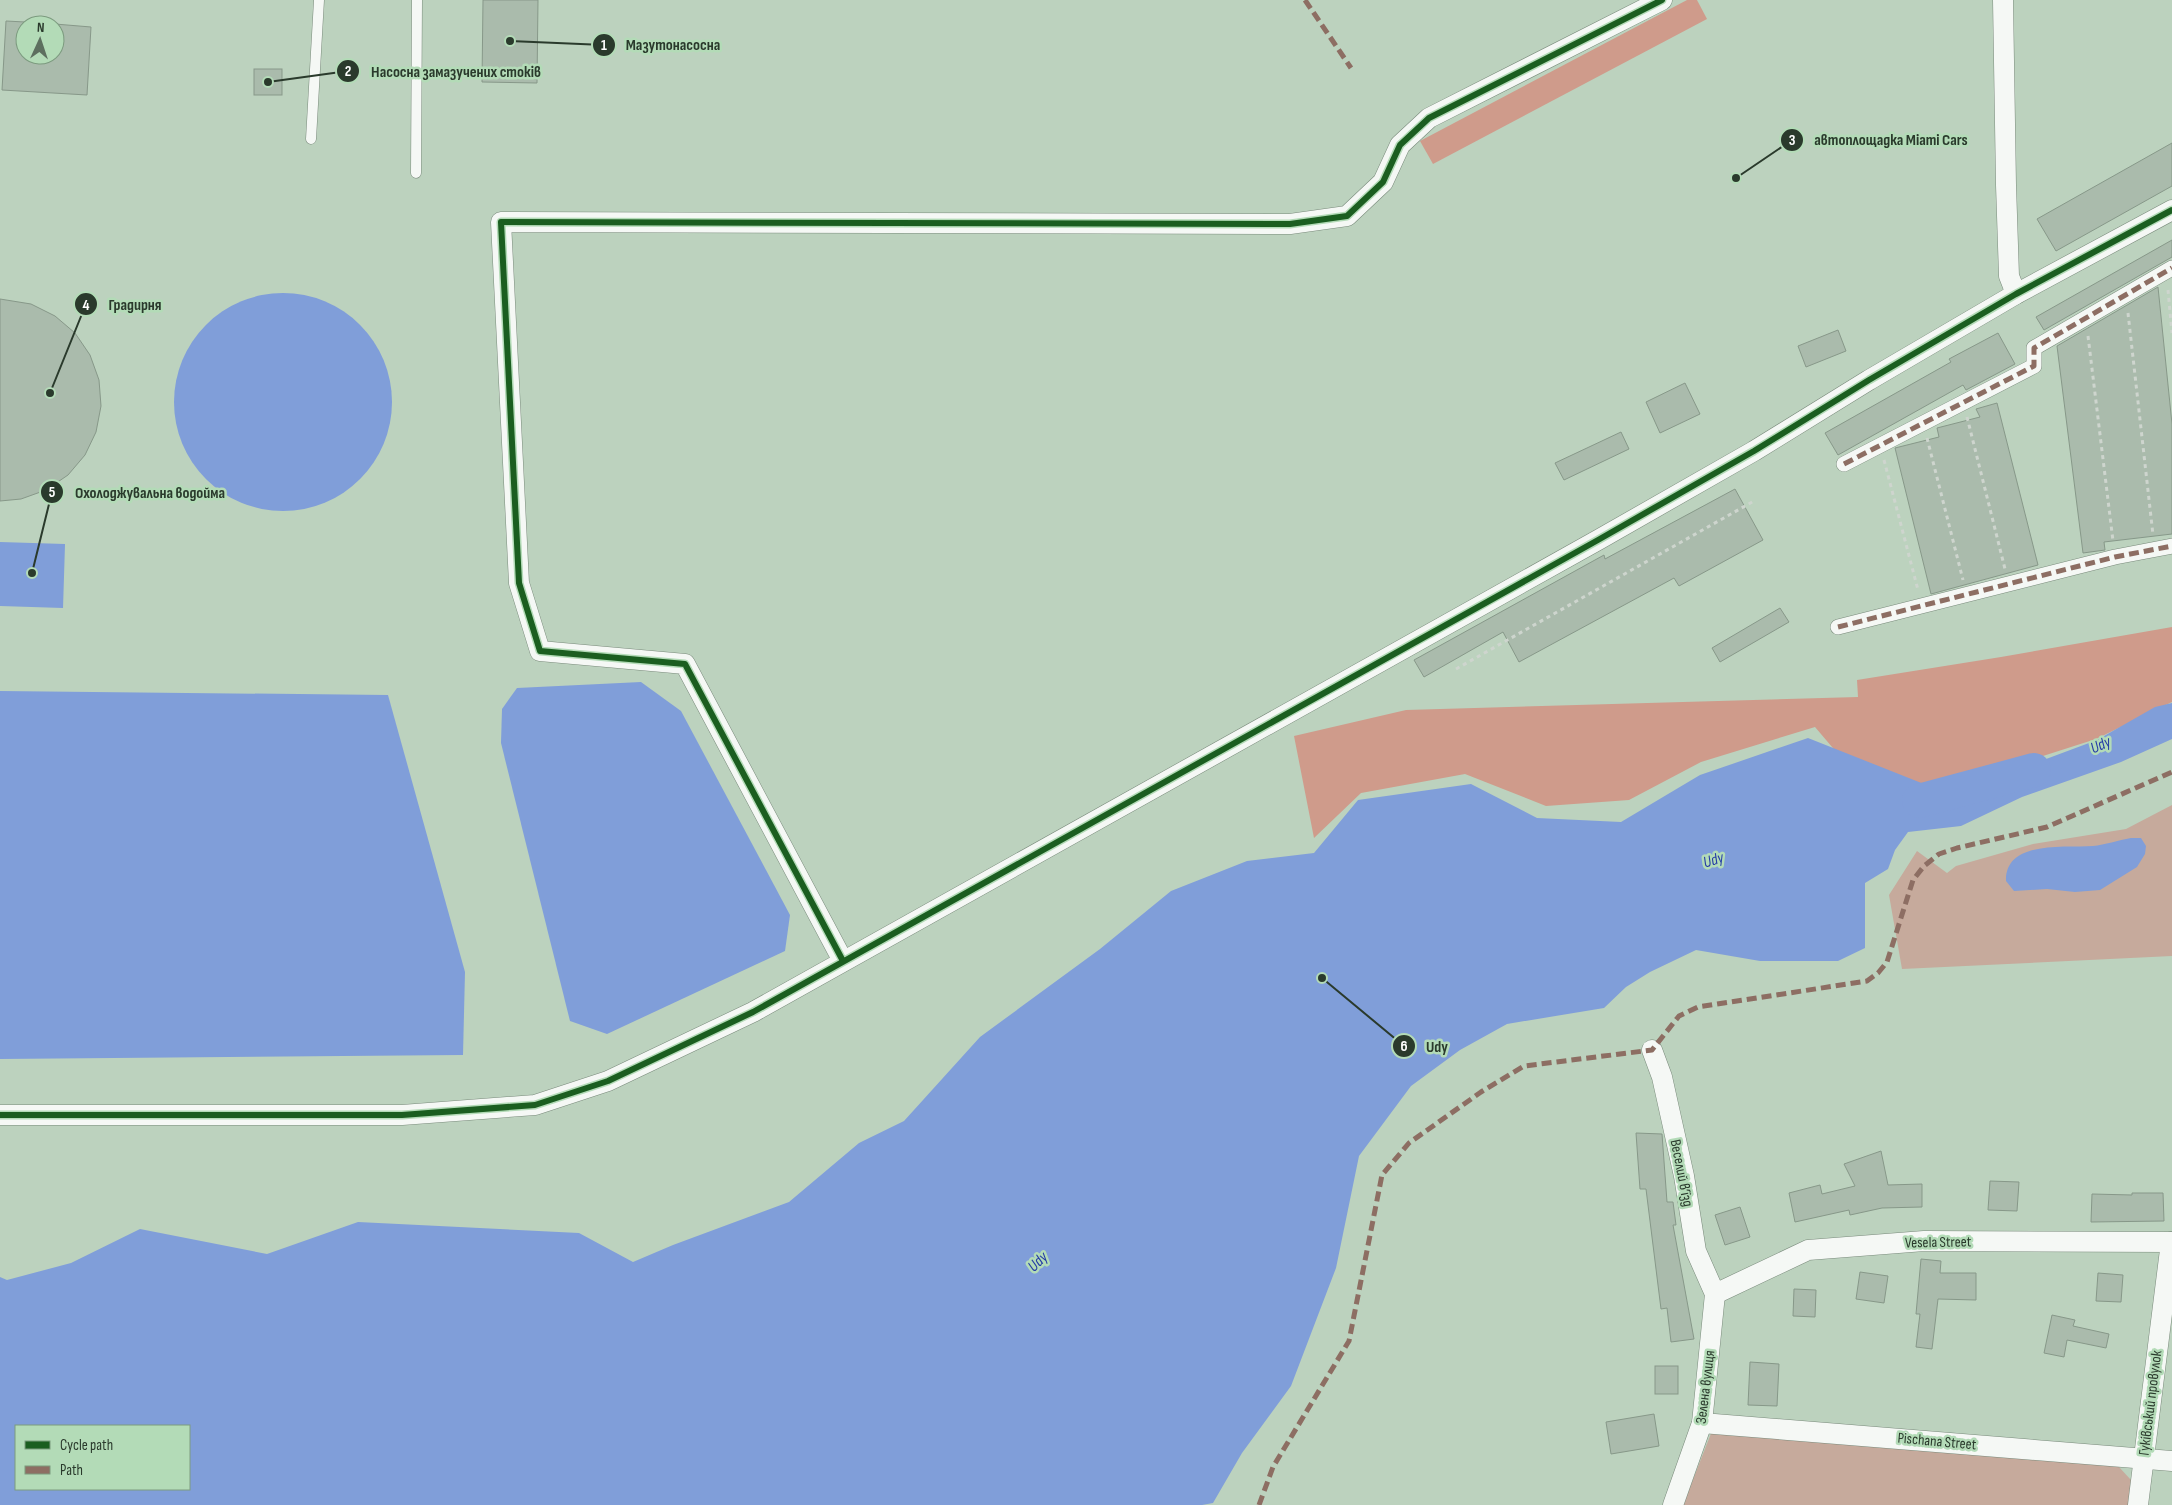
<svg xmlns="http://www.w3.org/2000/svg" width="2172" height="1505" font-family="'Sofia Sans Condensed',sans-serif">
<style>
.green{fill:#c6aa9c}
.forest{fill:#cf9b8b}
.water{fill:#809ed9;fill-rule:evenodd}
.lines{fill:none;stroke-linecap:round;stroke-linejoin:round}
.river{stroke:#809ed9;stroke-width:34}
.building{fill:#aabbac;stroke:#879889}
.service-casing{stroke:#798a7b;stroke-width:11}
.pedestrian-casing{stroke:#798a7b;stroke-width:16}
.minor-casing{stroke:#798a7b;stroke-width:21}
.path{stroke:#ced5ce;stroke-width:3;stroke-dasharray:4 4;stroke-linecap:butt}
.service{stroke:#f5f8f5;stroke-width:10}
.pedestrian{stroke:#f5f8f5;stroke-width:15}
.minor{stroke:#f5f8f5;stroke-width:20}
.quiet{stroke:#8d6e63;stroke-width:5;stroke-dasharray:10 5;stroke-linecap:butt}
.cycleway-casing{stroke:#b3dbb7;stroke-width:9}
.cycleway{stroke:#1b5e20;stroke-width:6}
.labels{text-anchor:middle;stroke-width:5;stroke-linejoin:round;paint-order:stroke}
.street-label{font-size:15px;fill:#2a3a2c;stroke:#b3dbb7}
.water-label{font-size:16px;font-style:italic;fill:#243ba6;stroke:#b3dbb7}
.leader{fill:none;stroke:#2a3a2c;stroke-width:2}
.callout-dot{fill:#2a3a2c;stroke:#b3dbb7;stroke-width:2}
.mark-label{font-size:15px;text-anchor:middle;font-weight:bold;fill:#fff}
.callout-label{font-size:16px;text-anchor:middle;font-weight:bold;fill:#2a3a2c;stroke:#b3dbb7;stroke-width:5;stroke-linejoin:round;paint-order:stroke}
</style>
<rect width="100%" height="100%" fill="#bcd2be"/>
<!-- green -->
<g class="green">
<polygon points="2172,805 2172,956 1902,969 1889,895 1917,851 1947,873 1956,866 2033,844 2126,829"/>
<polygon points="1712,1431 2107,1462 2119,1467 2131,1480 2131,1505 1683,1505"/>
</g>
<!-- forest -->
<g class="forest">
<polygon points="1687,0 1697,0 1707,19 1433,164 1420,141"/>
<polygon points="2172,627 2172,702 2096,739 1984,775 1873,795 1815,727 1701,762 1629,800 1546,806 1465,774 1361,793 1314,838 1294,736 1406,710 1858,697 1857,680 2001,657"/>
</g>
<!-- water -->
<g class="water">
<circle cx="283" cy="402" r="109"/>
<polygon points="0,542 65,544 63,608 0,606"/>
<polygon points="641,682 681,711 790,915 785,951 607,1034 570,1021 501,743 502,709 517,688"/>
<polygon points="0,691 388,695 465,972 463,1055 0,1059"/>
<path d="M 2172,703 L 2172,739 L 2121,762 L 2022,797 L 1961,826 L 1908,832 L 1895,850 L 1888,869 L 1865,883 L 1865,948 L 1838,961 L 1760,961 L 1696,950 L 1650,972 L 1626,987 L 1604,1008 L 1507,1024 L 1460,1050 L 1411,1086 L 1359,1156 L 1336,1268 L 1291,1386 L 1242,1453 L 1213,1503 L 1202,1505 L 0,1505 L 0,1277 L 7,1280 L 71,1263 L 140,1229 L 267,1254 L 358,1222 L 579,1233 L 633,1262 L 673,1245 L 789,1202 L 859,1143 L 904,1121 L 980,1037 L 1100,949 L 1171,891 L 1247,861 L 1314,853 L 1358,800 L 1471,784 L 1537,818 L 1621,822 L 1700,775 L 1808,738 L 1929,786 L 1972,790 L 2014,771 L 2097,740 L 2155,707 ZM 16,1426 L 189,1426 L 189,1489 L 16,1489 Z"/>
<path d="M 2131,838 L 2141,838 L 2146,846 L 2145,854 L 2137,867 L 2100,890 L 2075,892 L 2047,889 L 2014,891 L 2006,881 C 2005,840 2065,848 2093,846 C 2105,845 2118,840 2131,838 Z"/>
</g>
<g class="lines">
<!-- river -->
<polyline class="river" points="1919,801 2034,770"/>
</g>
<!-- building -->
<g class="building">
<polygon points="483,0 538,0 537,83 482,82"/>
<polygon points="6,21 25,22 25,55 55,55 55,24 91,27 87,95 2,90"/>
<rect x="254" y="69" width="28" height="26"/>
<polygon points="2172,143 2172,186 2056,251 2037,219"/>
<polygon points="2172,240 2172,257 2044,330 2036,317"/>
<polygon points="2158,287 2172,424 2172,534 2104,542 2105,550 2083,553 2057,346"/>
<polygon points="0,299 31,304 55,316 75,333 90,355 99,380 101,406 96,432 85,455 68,475 46,490 21,499 0,501"/>
<polygon points="1838,330 1846,351 1806,367 1798,346"/>
<polygon points="1998,333 2015,364 1966,390 1963,385 1838,455 1825,433 1951,362 1949,359"/>
<polygon points="1685,383 1700,414 1660,433 1646,402"/>
<polygon points="1997,403 2038,565 1931,594 1895,448 1939,437 1937,428 1980,417 1976,409"/>
<polygon points="1621,432 1629,449 1564,480 1555,463"/>
<polygon points="1735,489 1763,540 1679,586 1674,578 1519,662 1503,632 1424,677 1414,660 1604,555 1605,559"/>
<polygon points="1780,608 1789,622 1720,662 1712,648"/>
<polygon points="1636,1133 1662,1134 1667,1202 1673,1202 1676,1225 1673,1225 1694,1339 1671,1342 1667,1308 1661,1309 1646,1189 1640,1189"/>
<polygon points="1881,1151 1888,1185 1922,1184 1922,1207 1882,1208 1850,1215 1849,1210 1795,1222 1789,1193 1820,1185 1822,1194 1855,1186 1844,1164"/>
<polygon points="1990,1181 2019,1182 2017,1211 1988,1210"/>
<polygon points="2132,1193 2163,1193 2164,1221 2091,1222 2092,1194 2132,1195"/>
<polygon points="1740,1207 1750,1237 1725,1245 1715,1215"/>
<polygon points="1921,1259 1941,1261 1940,1273 1976,1273 1976,1300 1938,1299 1932,1349 1916,1347 1920,1314 1916,1314"/>
<polygon points="1860,1272 1888,1276 1884,1303 1856,1299"/>
<polygon points="2098,1273 2123,1275 2121,1302 2096,1301"/>
<polygon points="1794,1289 1816,1290 1815,1317 1793,1316"/>
<polygon points="2052,1315 2075,1320 2073,1326 2109,1334 2106,1348 2067,1340 2064,1357 2044,1353"/>
<polygon points="1750,1362 1779,1364 1777,1406 1748,1405"/>
<rect x="1655" y="1366" width="23" height="28"/>
<polygon points="1654,1414 1659,1446 1611,1454 1606,1422"/>
</g>
<g class="lines">
<!-- service casing -->
<g class="service-casing">
<g id="service">
<polyline points="311,139 319,0"/>
<polyline points="416,173 417,0"/>
</g>
</g>
<!-- pedestrian casing -->
<g class="pedestrian-casing">
<g id="pedestrian">
<polyline points="1844,464 2034,366 2034,348 2172,268"/>
<polyline points="1838,627 2115,557 2172,546"/>
</g>
</g>
<!-- minor casing -->
<g class="minor-casing">
<g id="minor">
<polyline points="2003,0 2006,185 2009,276 2016,294"/>
<polyline points="843,961 685,664 540,651 519,583 501,222 1290,224 1347,216 1383,182 1400,145 1429,118 1662,0"/>
<polyline points="1652,1050 1662,1077 1684,1176 1696,1251 1715,1294 1702,1423 1673,1505"/>
<polyline points="0,1115 402,1115 535,1105 608,1081 753,1012 1598,540 1754,451 1869,380 2016,294 2172,210"/>
<polyline points="1715,1294 1808,1250 1924,1241 2172,1242"/>
<polyline points="1702,1423 2172,1461"/>
<polyline points="2138,1505 2171,1242"/>
</g>
</g>
<!-- path -->
<g class="path">
<polyline points="2168,290 2172,333"/>
<polyline points="2128,313 2153,535"/>
<polyline points="2088,336 2113,541"/>
<polyline points="1967,417 2005,569"/>
<polyline points="1927,438 1963,580"/>
<polyline points="1884,460 1918,590"/>
<polyline points="1456,669 1754,501"/>
</g>
<!-- service -->
<use href="#service" class="service"/>
<!-- pedestrian -->
<use href="#pedestrian" class="pedestrian"/>
<!-- minor -->
<use href="#minor" class="minor"/>
<!-- quiet -->
<g class="quiet">
<polyline points="1305,0 1351,68"/>
<polyline points="1844,464 2034,366 2034,348 2172,268"/>
<polyline points="1838,627 2115,557 2172,546"/>
<polyline points="1259,1505 1273,1467 1349,1341 1382,1175 1409,1143 1481,1092 1524,1066 1652,1050 1679,1016 1698,1007 1867,981 1878,973 1887,962 1913,880 1924,866 1939,854 1957,848 2047,827 2172,772"/>
</g>
<!-- cycleway casing -->
<g class="cycleway-casing">
<g id="cycleway">
<polyline points="843,961 685,664 540,651 519,583 501,222 1290,224 1347,216 1383,182 1400,145 1429,118 1662,0"/>
<polyline points="0,1115 402,1115 535,1105 608,1081 753,1012 1598,540 1754,451 1869,380 2016,294 2172,210"/>
</g>
</g>
<!-- cycleway -->
<use href="#cycleway" class="cycleway"/>
</g>
<g class="labels">
<!-- street labels -->
<g class="street-label">
<text transform="translate(1682 1173) rotate(79)" y="5">Веселий в’їзд</text>
<text transform="translate(1938 1242) rotate(-1)" y="5">Vesela Street</text>
<text transform="translate(1705 1387) rotate(-83)" y="5">Зелена вулиця</text>
<text transform="translate(2150 1403) rotate(-83)" y="5">Гуківський провулок</text>
<text transform="translate(1937 1441) rotate(5)" y="5">Pischana Street</text>
</g>
<!-- water labels -->
<g class="water-label">
<text transform="translate(2100 744) rotate(-24)" y="6">Udy</text>
<text transform="translate(1713 859) rotate(-17)" y="6">Udy</text>
<text transform="translate(1037 1261) rotate(-44)" y="6">Udy</text>
</g>
</g>
<!-- callouts -->
<path class="leader" d="M510 41L604 45M268 82L348 71M1736 178L1792 140M50 393L86 304M32 573L52 492M1322 978L1404 1046"/>
<g class="callout-dot">
<circle cx="510" cy="41" r="5"/>
<circle cx="268" cy="82" r="5"/>
<circle cx="1736" cy="178" r="5"/>
<circle cx="50" cy="393" r="5"/>
<circle cx="32" cy="573" r="5"/>
<circle cx="1322" cy="978" r="5"/>
<circle cx="604" cy="45" r="12"/>
<circle cx="348" cy="71" r="12"/>
<circle cx="1792" cy="140" r="12"/>
<circle cx="86" cy="304" r="12"/>
<circle cx="52" cy="492" r="12"/>
<circle cx="1404" cy="1046" r="12"/>
</g>
<g class="mark-label">
<text x="604" y="50">1</text>
<text x="348" y="76">2</text>
<text x="1792" y="145">3</text>
<text x="86" y="310">4</text>
<text x="52" y="497">5</text>
<text x="1404" y="1051">6</text>
</g>
<g class="callout-label">
<text x="673" y="50">Мазутонасосна</text>
<text x="456" y="77">Насосна замазучених стоків</text>
<text x="1891" y="145">автоплощадка Miami Cars</text>
<text x="135" y="310">Градирня</text>
<text x="150" y="498">Охолоджувальна водойма</text>
<text x="1437" y="1052">Udy</text>
</g>
<!-- legend -->
<rect x="15" y="1425" width="175" height="65" fill="#b3dbb7" stroke="#7c9b7f"/>
<rect x="25" y="1441" width="25" height="8" fill="#1b5e20" stroke="#7c9b7f"/>
<text x="60" y="1450" font-size="15" fill="#2a3a2c">Cycle path</text>
<rect x="25" y="1466" width="25" height="8" fill="#8d6e63" stroke="#7c9b7f"/>
<text x="60" y="1475" font-size="15" fill="#2a3a2c">Path</text>
<!-- north arrow -->
<g transform="translate(40 40) rotate(3)"><circle r="24" fill="#b3dbb7" stroke="#7c9b7f"/>
<path d="M0-4L9 19L0 12L-9 19Z" fill="#5d6f5f"/>
<text y="-8" font-size="14" font-weight="bold" text-anchor="middle" fill="#2a3a2c">N</text>
</g>
</svg>
